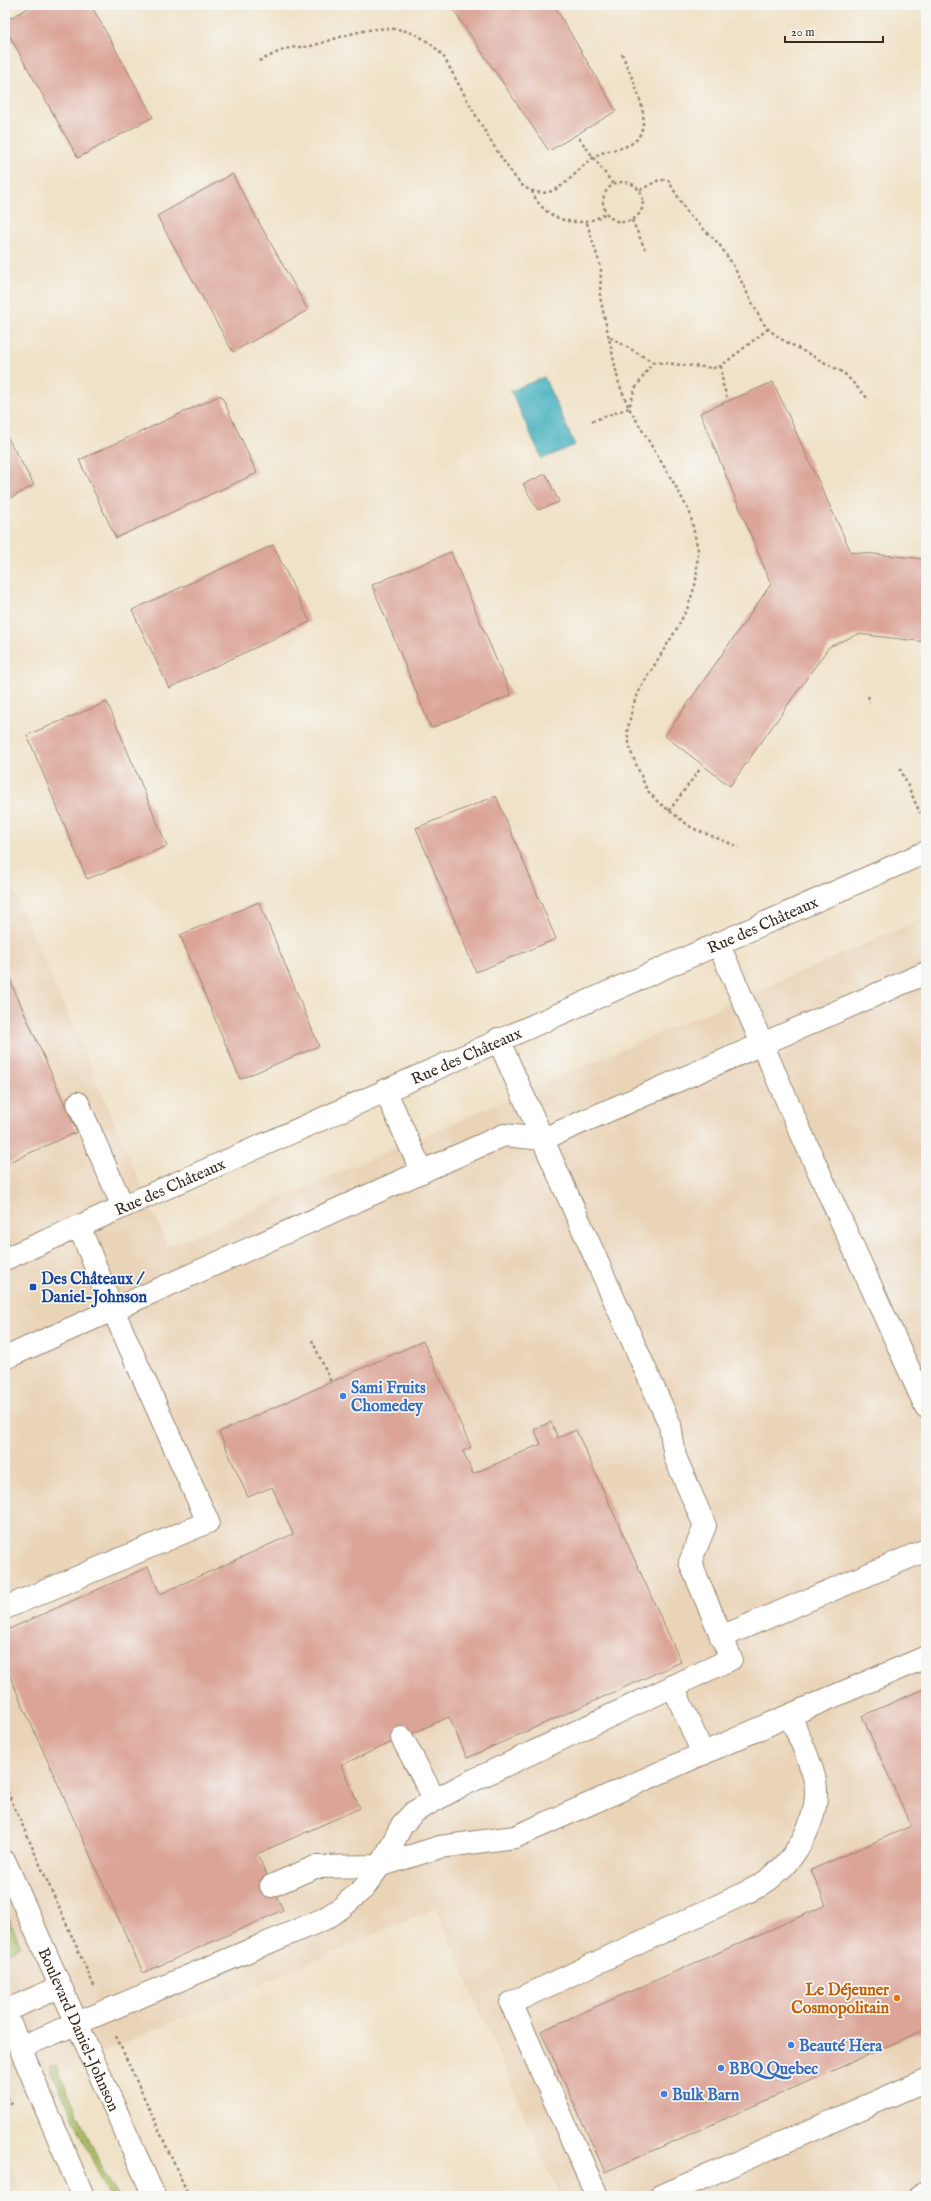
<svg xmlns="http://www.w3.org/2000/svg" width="931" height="2201" font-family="'IM FELL English',serif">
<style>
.built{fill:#ead4b8}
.green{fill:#a9c065;stroke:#727542}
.water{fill:#41afbe;stroke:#3e6c6e}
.building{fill:#dba497}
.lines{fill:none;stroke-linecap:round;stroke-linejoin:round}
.minor-casing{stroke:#968672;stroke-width:24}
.path{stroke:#968672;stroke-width:2.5;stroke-dasharray:3 3;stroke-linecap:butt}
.minor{stroke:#fff;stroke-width:22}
.transit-dot{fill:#1a4fb4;stroke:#f6f6f2;stroke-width:1.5}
.shop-dot{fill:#3f7fe0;stroke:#f6f6f2;stroke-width:1.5}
.food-dot{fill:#e8710a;stroke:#f6f6f2;stroke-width:1.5}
.labels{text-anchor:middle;stroke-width:3.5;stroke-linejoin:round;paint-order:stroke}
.street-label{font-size:16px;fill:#3b2a1e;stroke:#f6f6f2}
.transit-label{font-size:16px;font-weight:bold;fill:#164399;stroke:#f6f6f2;text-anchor:start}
.shop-label{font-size:16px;font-weight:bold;fill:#366cbe;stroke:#f6f6f2;text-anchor:start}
.food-label{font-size:16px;font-weight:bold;fill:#c56008;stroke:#f6f6f2;text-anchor:end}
</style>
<rect width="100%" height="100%" fill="#f6f6f2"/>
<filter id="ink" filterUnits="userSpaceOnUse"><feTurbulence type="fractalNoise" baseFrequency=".025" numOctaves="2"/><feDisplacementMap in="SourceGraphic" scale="8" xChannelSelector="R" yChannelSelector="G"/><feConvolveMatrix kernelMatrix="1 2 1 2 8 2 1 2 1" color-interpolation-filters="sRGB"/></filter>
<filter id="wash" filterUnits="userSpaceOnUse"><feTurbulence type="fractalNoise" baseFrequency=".012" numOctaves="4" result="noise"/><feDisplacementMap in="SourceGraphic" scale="16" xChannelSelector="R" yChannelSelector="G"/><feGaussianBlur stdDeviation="0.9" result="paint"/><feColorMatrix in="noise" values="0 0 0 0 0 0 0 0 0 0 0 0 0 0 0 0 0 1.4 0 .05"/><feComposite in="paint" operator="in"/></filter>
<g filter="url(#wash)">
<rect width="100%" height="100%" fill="#f0e2c7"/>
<!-- built -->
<g class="built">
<polygon points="5,870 168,1247 926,917 926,2196 559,2196 436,1908 88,2059 5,2101"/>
<polygon points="5,2151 23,2196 5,2196"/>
</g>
<!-- green -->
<g class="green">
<polygon points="5,1911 21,1946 5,1954"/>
<polygon points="56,2065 103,2171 118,2196 109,2196 50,2067"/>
</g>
<!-- water -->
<polygon class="water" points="544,377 575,445 542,459 511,391"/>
<g id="blocks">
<!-- building -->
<g class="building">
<polygon points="34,5 91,5 153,117 78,158 5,28 5,21"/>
<polygon points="450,5 554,5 616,111 549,151"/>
<polygon points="232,174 308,310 233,352 157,216"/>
<polygon points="773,382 851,552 926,559 926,642 858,634 829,647 730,786 665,736 771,584 700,413"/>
<polygon points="221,395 257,473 116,538 79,460"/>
<polygon points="5,433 34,485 5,501"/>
<polygon points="546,474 559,502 538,510 523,484"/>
<polygon points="273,545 310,622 169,688 132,610"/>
<polygon points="451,552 511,695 431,728 372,585"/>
<polygon points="107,702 167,846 87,879 27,735"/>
<polygon points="496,796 556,939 476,972 416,828"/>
<polygon points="259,902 319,1046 240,1079 180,935"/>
<polygon points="5,969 77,1132 5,1164"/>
<polygon points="423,1341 471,1447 463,1451 473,1474 541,1444 534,1429 551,1422 558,1438 576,1430 681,1662 467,1758 449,1717 341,1765 360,1808 257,1854 283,1910 143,1973 5,1666 5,1631 148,1567 160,1594 293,1534 272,1487 248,1497 219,1432"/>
<polygon points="926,1688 926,2029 605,2172 541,2031 826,1905 811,1870 911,1826 862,1716"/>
</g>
</g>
</g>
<g filter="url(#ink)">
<use href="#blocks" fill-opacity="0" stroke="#968672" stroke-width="1"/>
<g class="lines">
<!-- minor casing -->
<g class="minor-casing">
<g id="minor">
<polyline points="718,943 798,1126 926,1407"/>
<polyline points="385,1090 422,1172"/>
<polyline points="78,1103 123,1207"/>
<path id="s1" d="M 5,1259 L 926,852"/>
<polyline points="5,1358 504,1135 543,1139 926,973"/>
<polyline points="5,1608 208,1522 113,1310 79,1226"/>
<polyline points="721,1637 926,1550"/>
<polyline points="673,1686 703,1754"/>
<polyline points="402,1738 435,1800"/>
<path id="s2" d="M 5,1862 L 154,2196"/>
<polyline points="271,1886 315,1867 379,1866 440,1847 515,1837 790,1715"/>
<polyline points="5,2011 60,1987"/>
<polyline points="5,2012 83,2196"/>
<polyline points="21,2047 324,1919 341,1908 364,1888 385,1858 402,1825 414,1812 459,1787 731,1659 690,1562 705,1526 675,1457 670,1425 498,1039"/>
<path d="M 597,2196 L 511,2003 L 741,1895 C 752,1890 764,1884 773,1876 C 799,1855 821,1815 815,1781 C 810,1758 798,1736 790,1715 L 926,1657"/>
<polyline points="661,2196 926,2080"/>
<polyline points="919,2196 926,2193"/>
</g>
</g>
<!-- path -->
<g class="path">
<path d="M 259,61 C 269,57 280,50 290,48 C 298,46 306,48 315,45 C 363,30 405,12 444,57 C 456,80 508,178 526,188 C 557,205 573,171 594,157 C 611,145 639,154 643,124 C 646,106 629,71 622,54"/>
<polyline points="579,138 613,184"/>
<circle cx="623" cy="202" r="20"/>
<polyline points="640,190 659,180 668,180 688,214 719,244 733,265 761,320 768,329 781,339 844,373 869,400"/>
<path d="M 532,191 C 543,221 581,231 606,213"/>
<polyline points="632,220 645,249"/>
<polyline points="587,223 601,268 600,297 619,384 629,408 675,485 690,513 698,550 696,582 688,607 676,630 641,687 633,705 627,733 631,752 647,790 658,802 692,828 739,847"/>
<polyline points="653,362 713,368 721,366 768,329"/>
<polyline points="721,366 723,385 727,397"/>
<polyline points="592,421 629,408 635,389 653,362 608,336"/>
<polyline points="868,696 870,702"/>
<polyline points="900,768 920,813"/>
<polyline points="669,811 700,769"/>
<polyline points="312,1340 331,1382"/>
<polyline points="5,1786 94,1986"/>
<polyline points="116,2036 189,2196"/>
<polyline points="5,2091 11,2105"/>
</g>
<!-- minor -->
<use href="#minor" class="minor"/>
</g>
</g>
<!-- markers -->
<rect class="transit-dot" x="29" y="1283" width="8" height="8" rx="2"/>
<g class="shop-dot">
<circle cx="343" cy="1396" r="4"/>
<circle cx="791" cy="2045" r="4"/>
<circle cx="721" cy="2068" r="4"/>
<circle cx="664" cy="2094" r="4"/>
</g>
<circle class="food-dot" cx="897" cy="1998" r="4"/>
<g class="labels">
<!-- street labels -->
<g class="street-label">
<text dy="6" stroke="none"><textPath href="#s1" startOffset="828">Rue des Châteaux</textPath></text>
<text dy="6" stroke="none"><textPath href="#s1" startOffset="504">Rue des Châteaux</textPath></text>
<text dy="6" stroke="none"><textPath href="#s1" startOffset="180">Rue des Châteaux</textPath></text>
<text dy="6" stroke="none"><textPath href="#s2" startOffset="183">Boulevard Daniel-Johnson</textPath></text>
</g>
<!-- transit labels -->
<g class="transit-label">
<text x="41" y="1284">Des Châteaux /<tspan x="41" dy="18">Daniel-Johnson</tspan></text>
</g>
<!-- shop labels -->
<g class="shop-label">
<text x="351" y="1393">Sami Fruits<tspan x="351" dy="18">Chomedey</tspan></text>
<text x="799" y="2051">Beauté Hera</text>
<text x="729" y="2074">BBQ Quebec</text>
<text x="672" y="2100">Bulk Barn</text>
</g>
<!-- food labels -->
<g class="food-label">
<text x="889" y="1995">Le Déjeuner<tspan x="889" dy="18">Cosmopolitain</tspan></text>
</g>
</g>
<!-- margin -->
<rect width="931" height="2201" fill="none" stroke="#f6f6f2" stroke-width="20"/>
<!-- scale -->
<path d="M785 36v6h98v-6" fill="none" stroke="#3b2a1e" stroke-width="2"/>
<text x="791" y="36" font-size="12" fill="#3b2a1e" stroke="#f6f6f2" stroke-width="3" paint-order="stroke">20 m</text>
</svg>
